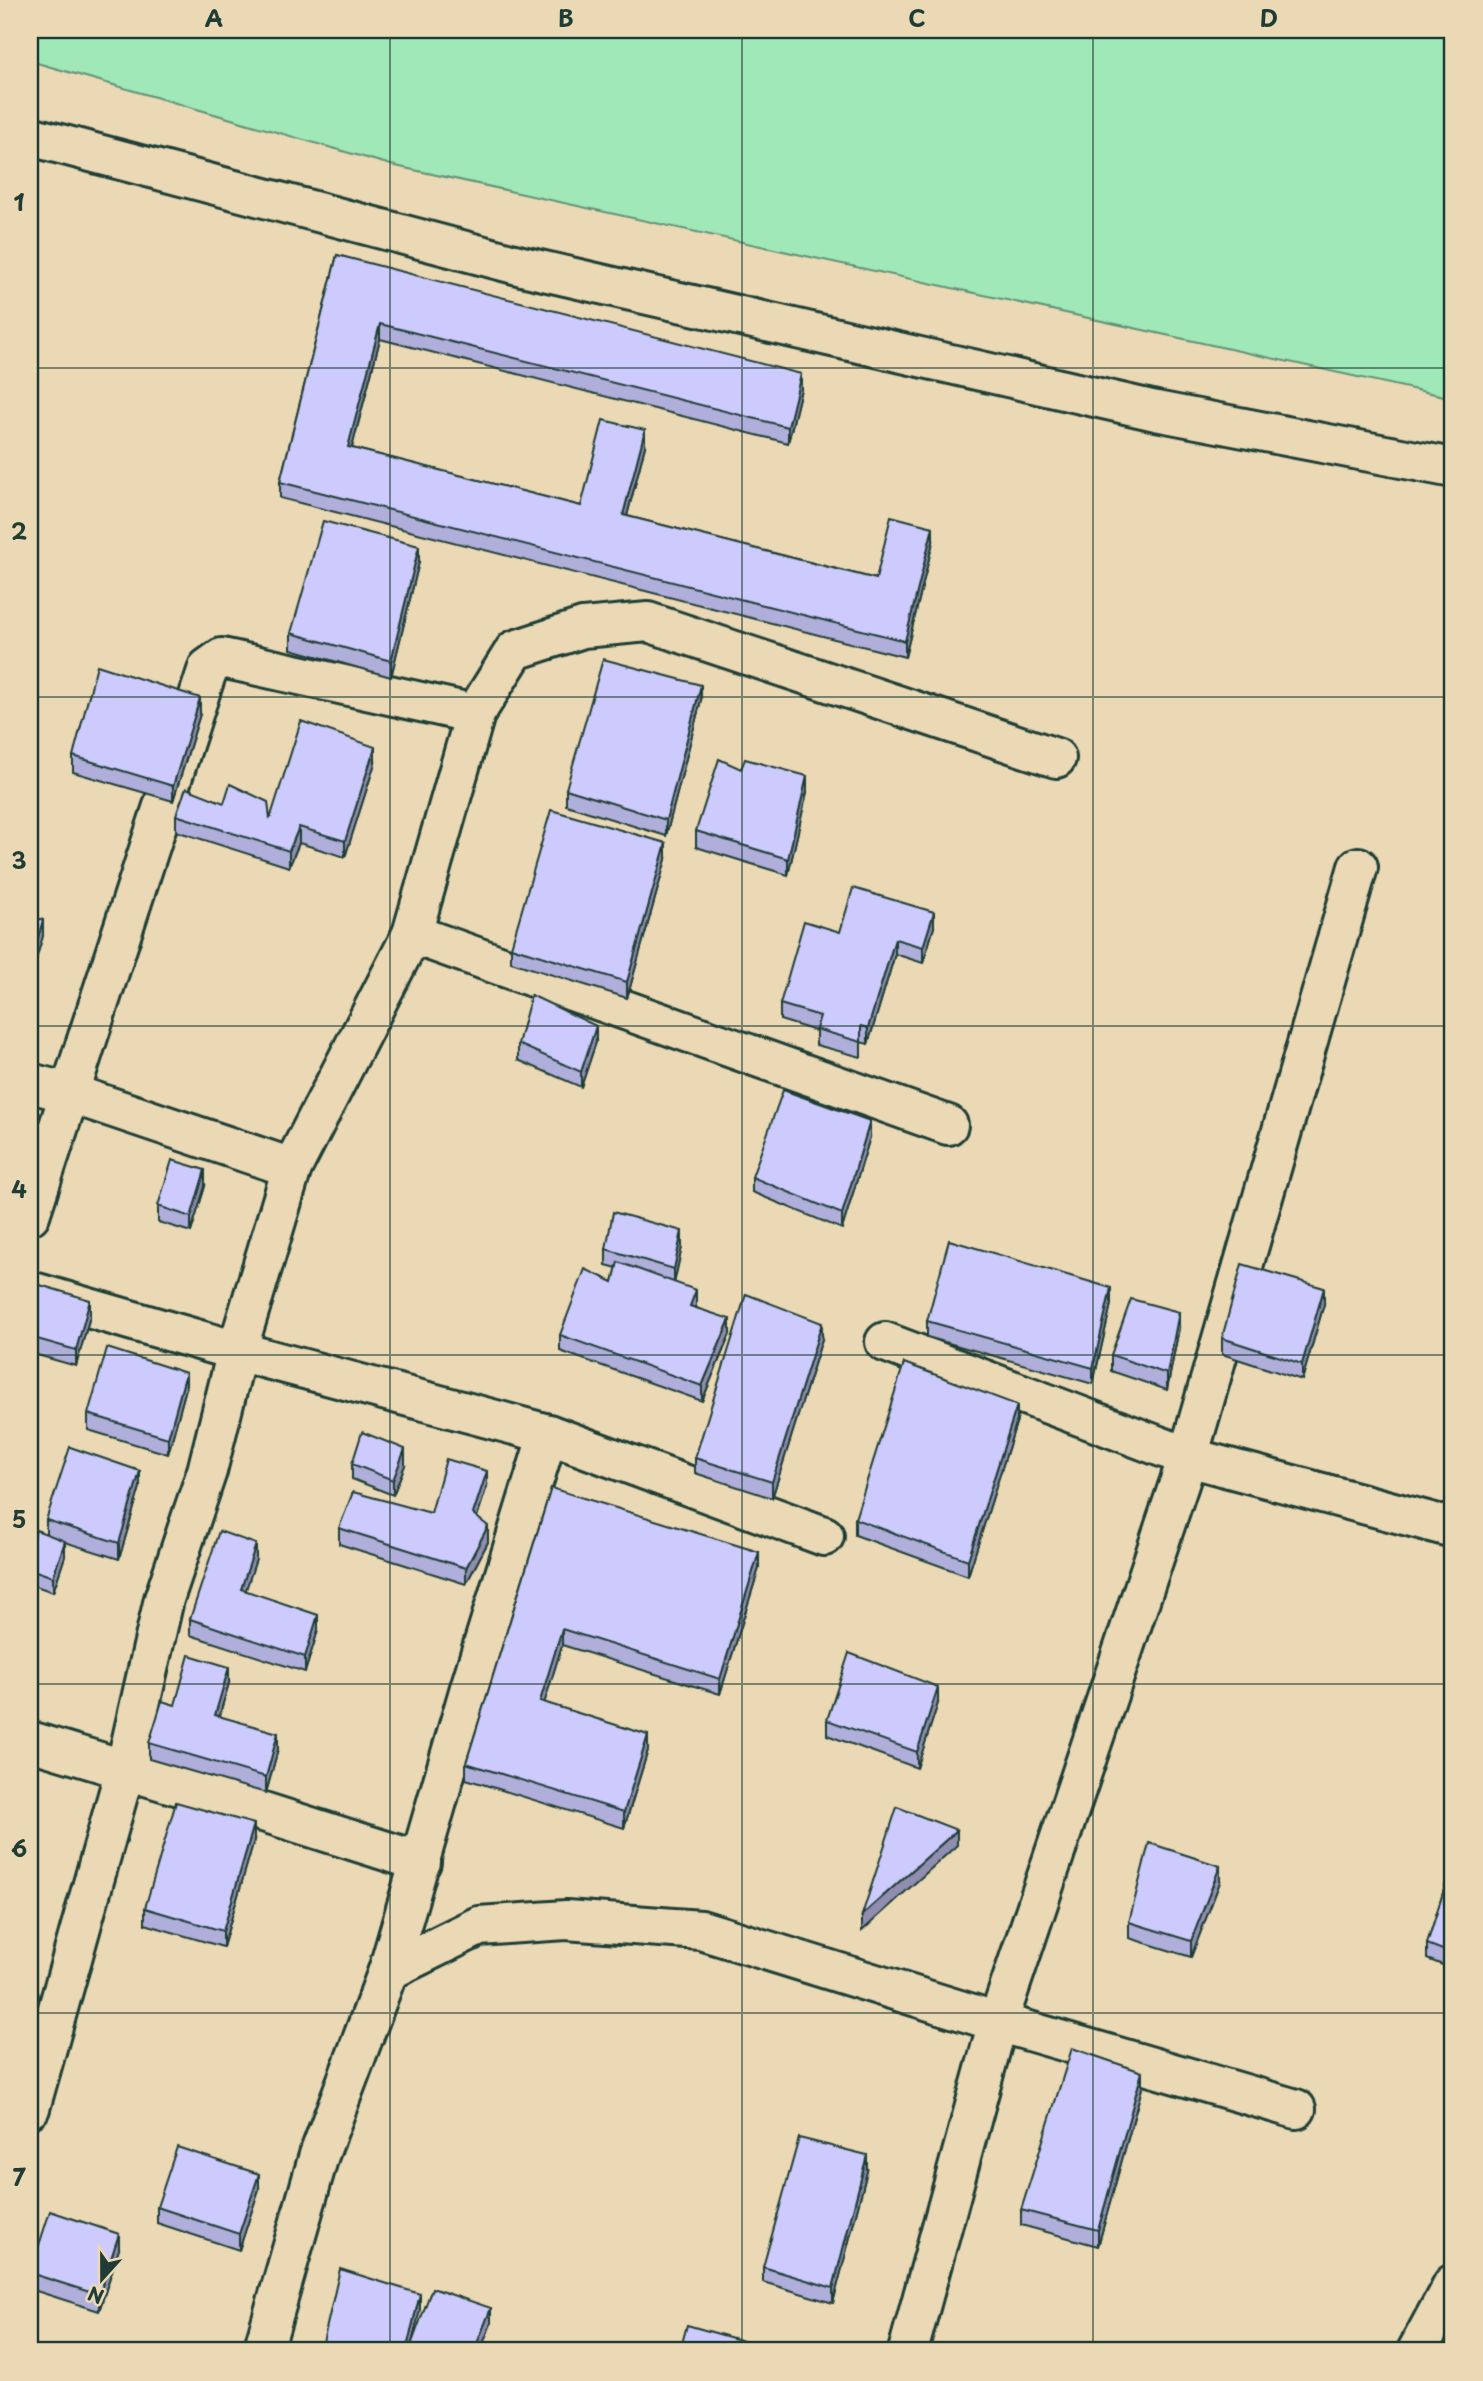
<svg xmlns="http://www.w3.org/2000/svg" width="1483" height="2381" font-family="'Playpen Sans',sans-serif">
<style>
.green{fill:#a0e8b7;stroke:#609276;stroke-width:2}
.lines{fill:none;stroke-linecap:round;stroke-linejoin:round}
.minor-casing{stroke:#1f3d34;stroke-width:44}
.secondary-casing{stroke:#1f3d34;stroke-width:44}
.minor{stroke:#ebd9b6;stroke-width:38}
.secondary{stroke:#ebd9b6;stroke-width:38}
.wall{fill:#b0aeda;stroke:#1f3d34;stroke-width:2}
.shaded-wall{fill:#908db1;stroke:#1f3d34;stroke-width:2}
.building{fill:#cdcafd;stroke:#1f3d34;stroke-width:2}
.grid{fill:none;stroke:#1f3d34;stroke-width:2;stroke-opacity:0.55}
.neatline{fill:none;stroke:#1f3d34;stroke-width:2.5}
.grid-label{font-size:23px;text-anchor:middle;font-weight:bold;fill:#1f3d34}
</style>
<rect width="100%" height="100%" fill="#ebd9b6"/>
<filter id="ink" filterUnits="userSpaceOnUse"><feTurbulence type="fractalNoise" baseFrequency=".0143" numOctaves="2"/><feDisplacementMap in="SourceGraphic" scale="14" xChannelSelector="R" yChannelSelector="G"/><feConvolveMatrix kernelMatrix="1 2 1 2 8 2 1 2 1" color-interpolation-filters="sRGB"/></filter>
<g filter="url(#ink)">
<!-- green -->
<polygon class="green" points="30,30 1453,30 1453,398 391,165 30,61"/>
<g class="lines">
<!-- minor casing -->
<g class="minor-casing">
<g id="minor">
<polyline points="412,934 948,1125"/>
<polyline points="30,1083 69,1093 292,1168"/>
<polyline points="30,1215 208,668 222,658 475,714"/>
<polyline points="30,1291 237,1351 548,1434 824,1536"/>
<polyline points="885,1342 1188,1457 1453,1528"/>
<polyline points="30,1741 216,1797 421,1862"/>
<polyline points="388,1971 479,1926 566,1920 701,1930 998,2022 1296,2109"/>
<polyline points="30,2108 125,1770 164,1599 207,1471 237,1351 292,1168 412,934 475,714 515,650 583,628 648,622 1056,758"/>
<polyline points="263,2351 319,2155 388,1971 469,1691 548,1434"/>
<polyline points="908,2351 998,2022 1188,1457 1358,867"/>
<polyline points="1417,2351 1453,2284"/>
</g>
</g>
<!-- secondary casing -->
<g class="secondary-casing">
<polyline id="secondary" points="30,136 522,266 1156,411 1453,468"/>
</g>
<!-- minor -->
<use href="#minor" class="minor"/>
<!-- secondary -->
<use href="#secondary" class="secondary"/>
</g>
<!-- wall -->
<g class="wall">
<polygon points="337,255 801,389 788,443 380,339 352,448 581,506 645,446 627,516 876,579 933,542 905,657 280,498 280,482"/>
<polygon points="419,562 391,677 291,649 291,633"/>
<polygon points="701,700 666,836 566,805 566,789"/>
<polygon points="200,714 173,801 73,772 73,756"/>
<polygon points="375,763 345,857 299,843 289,867 176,831 176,815 224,803 270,819"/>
<polygon points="741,769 807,792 788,875 696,847 696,831"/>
<polygon points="1453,775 1453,806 1449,805 1449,789"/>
<polygon points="666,859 627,998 511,962 511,947"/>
<polygon points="934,927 923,963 895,954 868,1044 861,1042 861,1057 816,1045 816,1031 780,1020 780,1004 840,932"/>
<polygon points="596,1042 581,1087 518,1060 518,1044"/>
<polygon points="870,1137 842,1229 752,1192 752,1177"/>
<polygon points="205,1186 191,1232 158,1222 158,1206"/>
<polygon points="682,1247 674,1282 696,1306 696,1307 730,1334 702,1401 560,1351 560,1335 613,1282 617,1268 606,1265 606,1249"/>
<polygon points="30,1282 90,1316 76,1366 30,1353"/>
<polygon points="1111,1304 1093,1384 927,1337 927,1321"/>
<polygon points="1324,1304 1302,1380 1222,1354 1222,1338"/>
<polygon points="1179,1328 1167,1390 1111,1371 1111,1355"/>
<polygon points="822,1339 772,1498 695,1473 695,1458"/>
<polygon points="186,1388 168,1454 88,1430 88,1414"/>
<polygon points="1017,1420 968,1576 855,1535 855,1519"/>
<polygon points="352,1464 405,1465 393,1495 352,1479"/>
<polygon points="487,1486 477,1517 488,1542 466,1584 339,1544 339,1528 431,1513"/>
<polygon points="140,1487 119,1559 65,1542 65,1556 53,1592 30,1584 30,1549 46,1534 46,1520"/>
<polygon points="551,1488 759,1568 720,1694 562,1645 544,1703 648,1750 624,1828 466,1779 466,1763"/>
<polygon points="256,1559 245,1591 318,1630 305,1672 190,1635 190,1619"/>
<polygon points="229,1683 219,1716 278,1749 266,1793 149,1759 149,1743 175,1705"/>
<polygon points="938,1703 917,1768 827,1735 827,1720"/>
<polygon points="254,1840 223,1947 145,1924 145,1908"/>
<polygon points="1453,1861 1453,1969 1427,1959 1427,1944"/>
<polygon points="1220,1882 1191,1957 1129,1938 1129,1922"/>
<polygon points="1142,2088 1098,2246 1021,2225 1021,2210"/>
<polygon points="867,2171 833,2303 763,2282 763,2267"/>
<polygon points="259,2189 239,2250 157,2223 157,2207"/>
<polygon points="119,2249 99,2311 30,2289 30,2273"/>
</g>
<!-- shaded-wall -->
<g class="shaded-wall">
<polygon points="380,324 380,339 348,462 348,447"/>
<polygon points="801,374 801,389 788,443 788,427"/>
<polygon points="645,430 645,446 623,531 623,515"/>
<polygon points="933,527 933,542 905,657 905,641"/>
<polygon points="419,546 419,562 391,677 391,661"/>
<polygon points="701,685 701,700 666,836 666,820"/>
<polygon points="200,698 200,714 173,801 173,786"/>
<polygon points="375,747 375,763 345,857 345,841"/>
<polygon points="807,776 807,792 788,875 788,859"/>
<polygon points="299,827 299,843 289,867 289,851"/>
<polygon points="666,843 666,859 627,998 627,982"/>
<polygon points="934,912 934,927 923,963 923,947"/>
<polygon points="43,920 43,936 30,980 30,965"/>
<polygon points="895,939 895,954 868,1044 868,1028"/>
<polygon points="596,1026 596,1042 581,1087 581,1072"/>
<polygon points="870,1121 870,1137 842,1229 842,1214"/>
<polygon points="205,1170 205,1186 191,1232 191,1217"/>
<polygon points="682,1231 682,1247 674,1284 674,1269"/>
<polygon points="1111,1288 1111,1304 1093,1384 1093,1368"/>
<polygon points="1324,1288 1324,1304 1302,1380 1302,1364"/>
<polygon points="696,1290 696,1306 690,1321 690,1306"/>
<polygon points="90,1300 90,1316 76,1366 76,1350"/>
<polygon points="1179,1312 1179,1328 1167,1390 1167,1374"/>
<polygon points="730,1319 730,1334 702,1401 702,1386"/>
<polygon points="822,1323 822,1339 772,1498 772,1482"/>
<polygon points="186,1373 186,1388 168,1454 168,1438"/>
<polygon points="1017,1405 1017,1420 968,1576 968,1560"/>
<polygon points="405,1449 405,1465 393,1495 393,1480"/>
<polygon points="140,1471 140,1487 119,1559 119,1543"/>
<polygon points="487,1471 487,1486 473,1529 473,1514"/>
<polygon points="488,1526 488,1542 466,1584 466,1568"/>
<polygon points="65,1541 65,1556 53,1592 53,1577"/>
<polygon points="256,1544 256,1559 241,1605 241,1589"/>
<polygon points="759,1552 759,1568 720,1694 720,1679"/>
<polygon points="318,1615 318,1630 305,1672 305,1657"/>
<polygon points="562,1629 562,1645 540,1717 540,1701"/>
<polygon points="229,1667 229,1683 215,1730 215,1715"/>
<polygon points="938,1687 938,1703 917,1768 917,1752"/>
<polygon points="278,1733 278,1749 266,1793 266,1777"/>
<polygon points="648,1735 648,1750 624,1828 624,1812"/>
<polygon points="254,1824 254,1840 223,1947 223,1931"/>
<polygon points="957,1830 957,1845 862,1931 862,1915"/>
<polygon points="1220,1866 1220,1882 1191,1957 1191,1941"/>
<polygon points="1142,2072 1142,2088 1098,2246 1098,2230"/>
<polygon points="867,2155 867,2171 833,2303 833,2288"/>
<polygon points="259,2174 259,2189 239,2250 239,2234"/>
<polygon points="119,2234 119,2249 99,2311 99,2295"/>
<polygon points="420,2294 420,2310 410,2351 406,2351"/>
<polygon points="491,2308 491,2324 480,2351 474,2351"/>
</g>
<!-- building -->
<g class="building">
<polygon points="337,255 801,374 788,427 380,324 348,447 581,506 603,420 645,430 623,515 876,579 891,516 933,527 905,641 280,482"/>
<polygon points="323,521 419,546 391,661 291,633"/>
<polygon points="603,659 701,685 666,820 566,789"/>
<polygon points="97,665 200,698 173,786 73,756"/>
<polygon points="301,721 375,747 345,841 299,827 289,851 176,815 186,788 224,803 230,784 268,802 270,819"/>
<polygon points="719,759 741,769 745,759 807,776 788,859 696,831"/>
<polygon points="1453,775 1453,790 1449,789"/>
<polygon points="551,810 666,843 627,982 511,947"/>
<polygon points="853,888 934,912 923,947 895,939 868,1028 861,1026 861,1042 816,1029 820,1016 780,1004 804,921 840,932"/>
<polygon points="30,916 43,920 30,965"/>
<polygon points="531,995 596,1026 581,1072 518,1044"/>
<polygon points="783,1090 870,1121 842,1214 752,1177"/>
<polygon points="172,1160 205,1170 191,1217 158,1206"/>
<polygon points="613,1212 682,1231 674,1269 606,1249"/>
<polygon points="949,1240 1111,1288 1093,1368 927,1321"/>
<polygon points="618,1262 696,1290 690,1306 730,1319 702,1386 560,1335 585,1269 613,1282"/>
<polygon points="1242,1264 1324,1288 1302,1364 1222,1338"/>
<polygon points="30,1282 90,1300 76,1350 30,1337"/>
<polygon points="746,1294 822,1323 772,1482 695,1458"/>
<polygon points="1131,1299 1179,1312 1167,1374 1111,1355"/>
<polygon points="107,1348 186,1373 168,1438 88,1414"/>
<polygon points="904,1363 1017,1405 968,1560 855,1519"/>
<polygon points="362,1432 405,1449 393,1480 352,1464"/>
<polygon points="70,1447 140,1471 119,1543 46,1520"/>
<polygon points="446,1459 487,1471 473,1514 488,1526 466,1568 339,1528 353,1492 431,1513"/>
<polygon points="551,1488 759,1552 720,1679 562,1629 540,1701 648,1735 624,1812 466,1763"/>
<polygon points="36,1530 65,1541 53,1577 30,1569 30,1549"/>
<polygon points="219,1531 256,1544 241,1589 318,1615 305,1657 190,1619"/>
<polygon points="849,1653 938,1687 917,1752 827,1720"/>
<polygon points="189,1655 229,1667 215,1715 278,1733 266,1777 149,1743 162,1701 175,1705"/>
<polygon points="176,1802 254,1824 223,1931 145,1908"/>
<polygon points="897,1807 957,1830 862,1915"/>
<polygon points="1149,1843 1220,1866 1191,1941 1129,1922"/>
<polygon points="1453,1861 1453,1954 1427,1944"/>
<polygon points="1072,2048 1142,2072 1098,2230 1021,2210"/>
<polygon points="799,2138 867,2155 833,2288 763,2267"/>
<polygon points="177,2147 259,2174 239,2234 157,2207"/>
<polygon points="50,2211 119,2234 99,2295 30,2273"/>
<polygon points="340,2269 420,2294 406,2351 321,2351"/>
<polygon points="432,2288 491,2308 474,2351 409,2351"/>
<polygon points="687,2325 747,2342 744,2351 680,2351"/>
</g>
</g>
<!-- grid -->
<path class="grid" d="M 390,30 L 390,2351M 742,30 L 742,2351M 1093,30 L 1093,2351M 30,368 L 1453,368M 30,697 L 1453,697M 30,1026 L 1453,1026M 30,1355 L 1453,1355M 30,1684 L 1453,1684M 30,2013 L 1453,2013"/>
<!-- margin -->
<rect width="1483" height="2381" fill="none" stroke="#ebd9b6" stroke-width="77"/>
<!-- north arrow -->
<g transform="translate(102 2279) rotate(201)" stroke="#ebd9b6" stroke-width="5" paint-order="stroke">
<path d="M0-5L12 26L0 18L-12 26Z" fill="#1f3d34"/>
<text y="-10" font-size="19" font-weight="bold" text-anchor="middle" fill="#1f3d34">N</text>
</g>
<rect x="38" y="38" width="1406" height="2304" class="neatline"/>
<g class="grid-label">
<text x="214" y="27">A</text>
<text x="566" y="27">B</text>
<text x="917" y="27">C</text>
<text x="1269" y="27">D</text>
<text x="19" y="211">1</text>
<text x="19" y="540">2</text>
<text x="19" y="869">3</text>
<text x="19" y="1198">4</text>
<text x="19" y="1528">5</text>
<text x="19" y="1857">6</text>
<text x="19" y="2186">7</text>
</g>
</svg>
